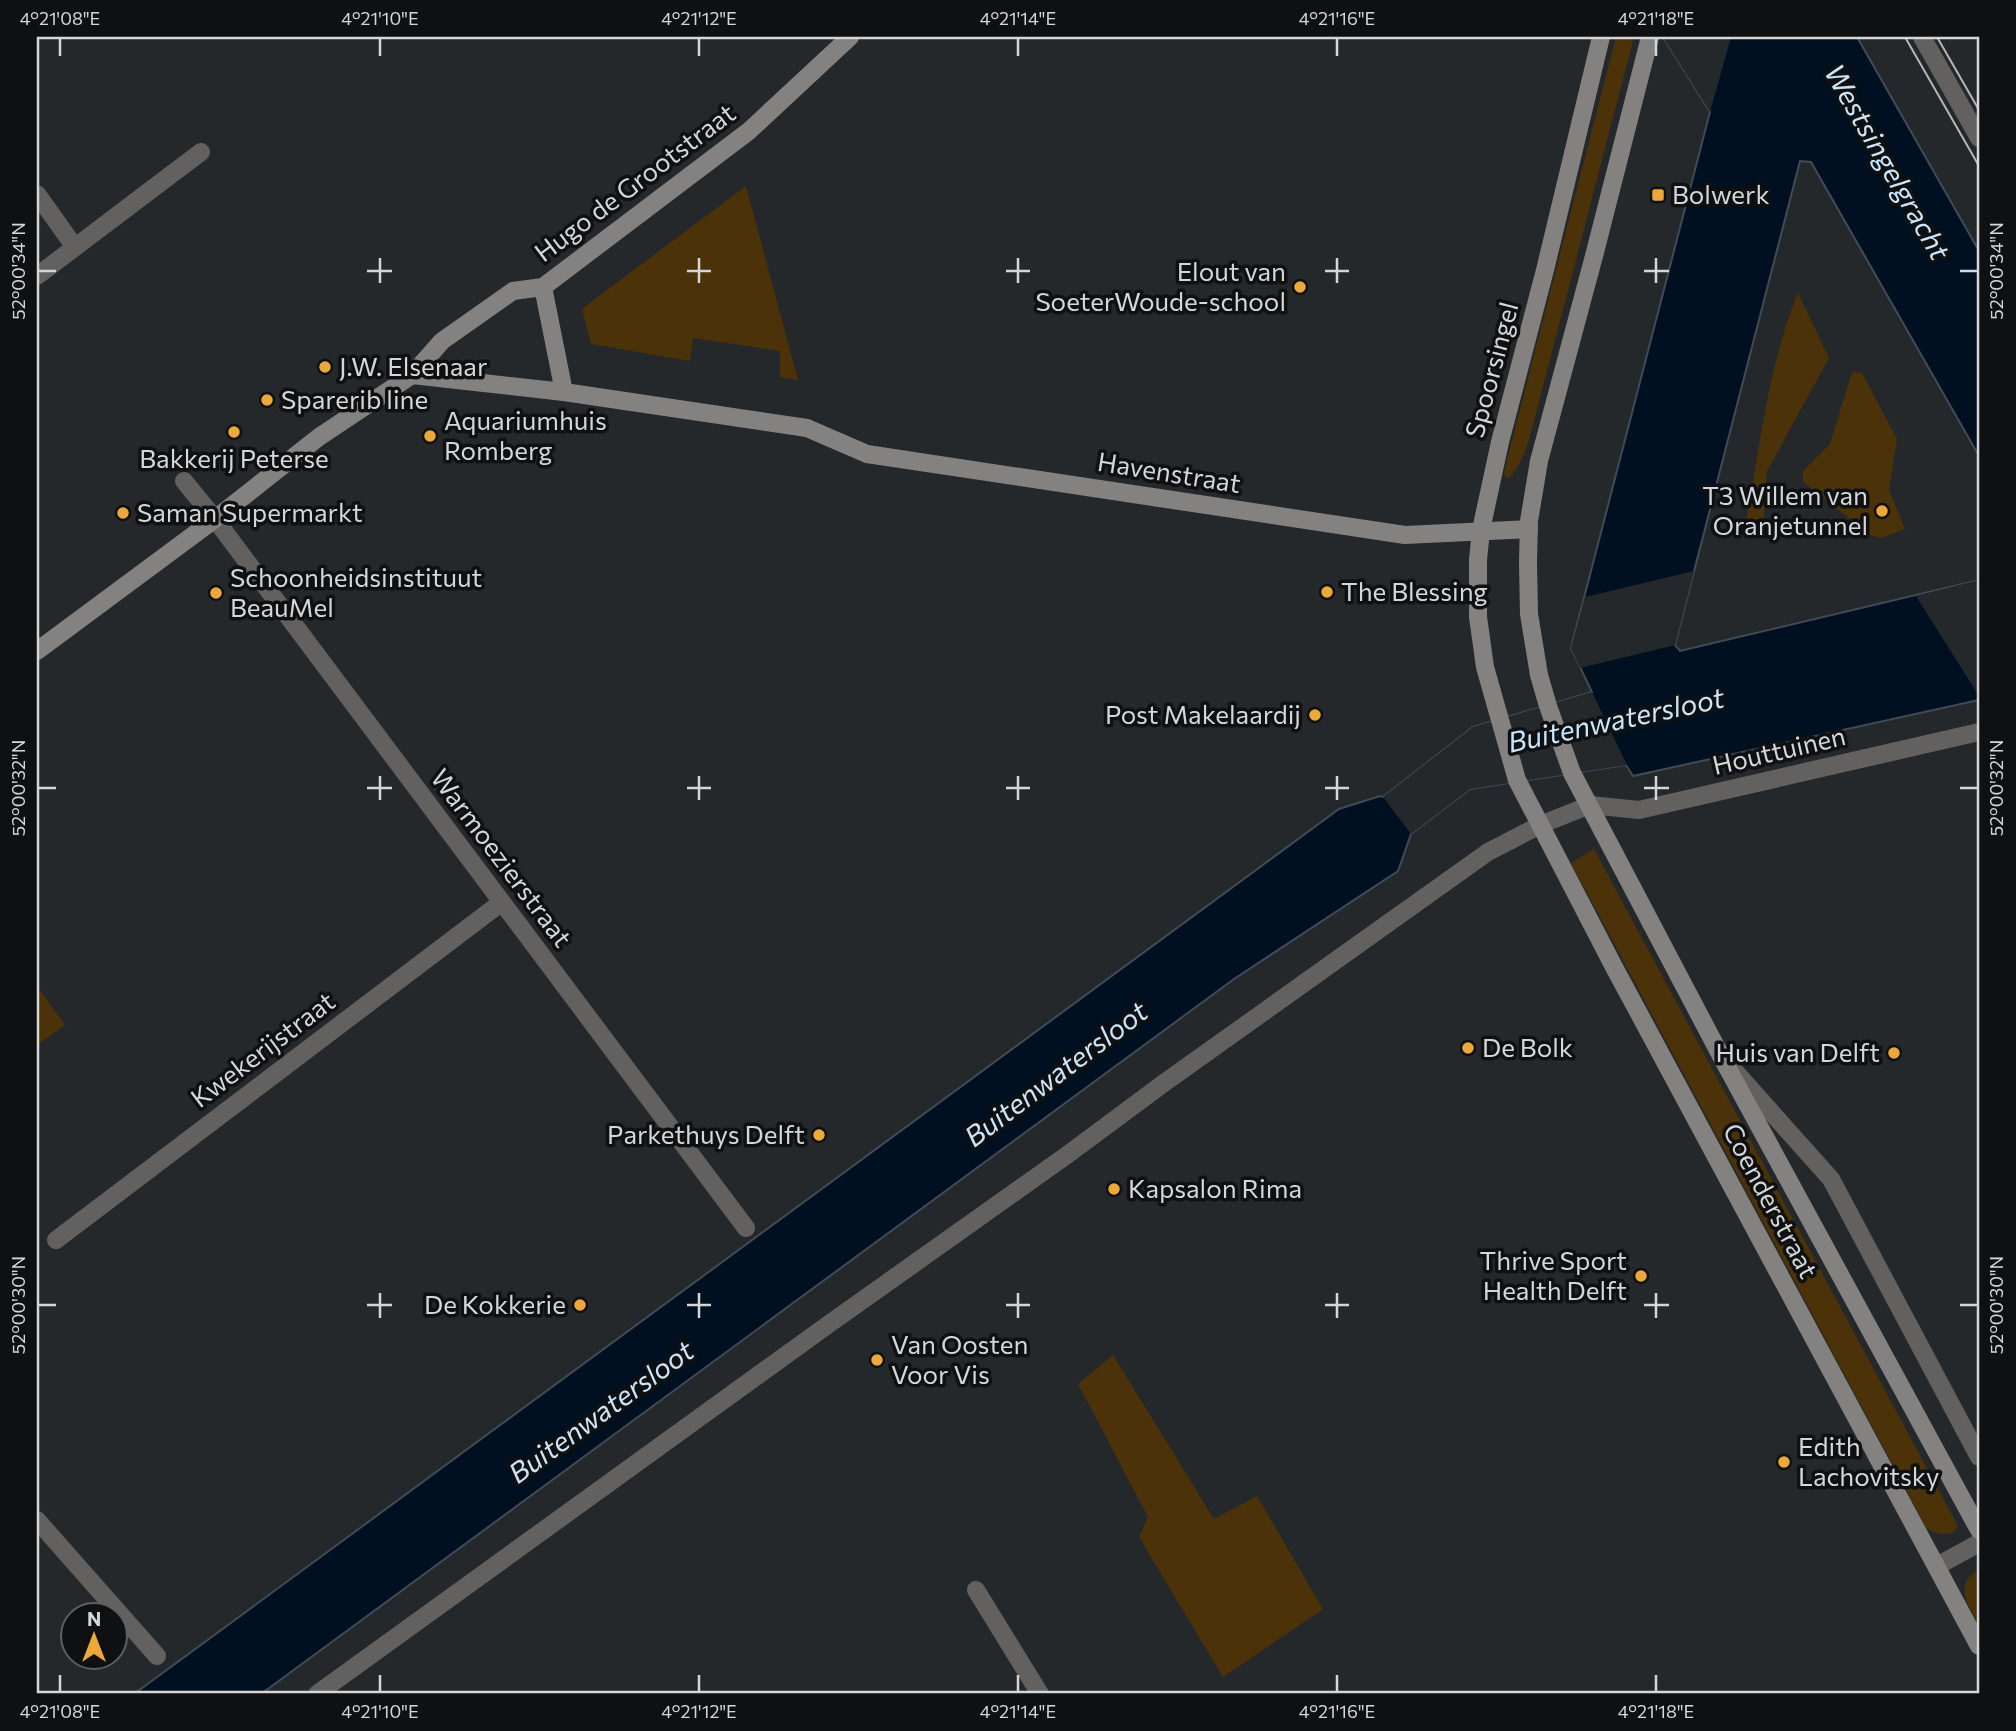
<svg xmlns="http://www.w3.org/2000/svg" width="2016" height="1731" font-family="Commissioner,sans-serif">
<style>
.green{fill:#4b3209}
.water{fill:#001021;stroke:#404b58;stroke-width:2}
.pier{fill:#25282a}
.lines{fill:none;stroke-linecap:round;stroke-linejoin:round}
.lane{stroke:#626160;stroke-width:18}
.street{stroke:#626160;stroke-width:18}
.secondary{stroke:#848280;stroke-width:18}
.tram{stroke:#b4b6b8;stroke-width:2}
.ticks{fill:none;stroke:#d4d6d8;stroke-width:2.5}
.poi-dot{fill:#eca93a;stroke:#0f1011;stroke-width:2.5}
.labels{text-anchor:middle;stroke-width:7;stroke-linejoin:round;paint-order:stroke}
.street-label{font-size:26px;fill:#d4d6d8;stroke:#0f1011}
.poi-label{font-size:26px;fill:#d4d6d8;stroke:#0f1011;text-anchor:start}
.water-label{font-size:28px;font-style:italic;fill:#cae6fc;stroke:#0f1011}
.neatline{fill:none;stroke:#d4d6d8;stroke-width:2.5}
.ticks-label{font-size:18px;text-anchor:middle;fill:#d4d6d8}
</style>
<rect width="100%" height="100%" fill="#25282a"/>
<!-- green -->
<g class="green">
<polygon points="1616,37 1634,37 1528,444 1520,463 1509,479 1504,475 1508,456"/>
<polygon points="746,186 798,380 780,377 780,351 693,338 690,361 591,344 583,313 583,308"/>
<path d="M 1798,293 L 1829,358 L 1767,471 L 1764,517 L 1746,523 C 1760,446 1768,365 1798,293 Z"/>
<polygon points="1852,372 1862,373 1897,439 1889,490 1905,529 1881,538 1871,535 1803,482 1803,471 1830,444"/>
<path d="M 1594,849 L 1958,1526 C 1952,1539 1937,1533 1927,1529 L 1571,863 Z"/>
<polygon points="37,986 65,1025 37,1045"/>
<polygon points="1113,1355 1214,1519 1257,1496 1323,1609 1223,1677 1139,1537 1148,1517 1078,1384"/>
<path d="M 1976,1572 L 1979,1572 L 1979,1625 C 1970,1608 1953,1585 1976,1572 Z"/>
</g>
<!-- water -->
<polygon class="water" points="1663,37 1857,37 1979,251 1979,456 1811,162 1800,161 1675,645 1680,651 1979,580 1979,700 1633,776 1626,765 1470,789 1411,834 1398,871 1234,979 261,1694 134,1694 1339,809 1380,796 1383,797 1473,727 1592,692 1571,648 1710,112"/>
<!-- pier -->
<g class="pier">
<polygon points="1663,37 1731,37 1710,112"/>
<polygon points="1694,571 1675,645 1580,668 1571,648 1585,597"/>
<polygon points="1979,580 1979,696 1916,596"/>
<polygon points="1592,692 1627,765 1470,789 1411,834 1383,797 1473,727"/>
</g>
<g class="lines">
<!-- lane -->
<g class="lane">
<polyline points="1922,37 1979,138"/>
<polyline points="37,194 74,246"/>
<polyline points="37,276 201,152"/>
<polyline points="184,481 215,519"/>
<polyline points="1731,1067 1831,1179 1979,1457"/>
<polyline points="1937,1566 1979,1543"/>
</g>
<!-- street -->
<g class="street">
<polyline points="215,519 746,1228"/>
<polyline points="56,1240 502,902"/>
<polyline points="37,1520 157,1656"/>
<polyline points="976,1590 1040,1694"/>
<polyline points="317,1694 829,1324 1067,1155 1164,1083 1488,852 1540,825 1590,805 1639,810 1979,732"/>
</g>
<!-- secondary -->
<g class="secondary">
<polyline points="1601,37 1545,270 1500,442 1481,530 1478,560 1478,617 1485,667 1517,780 1614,967 1979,1646"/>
<polyline points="1650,37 1594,256 1539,461 1529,521 1528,563 1529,614 1539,675 1548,706 1572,773 1721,1056 1979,1530"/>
<polyline points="543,287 564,392"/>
<polyline points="412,375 564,392 807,428 867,454 1405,535 1529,529"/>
<polyline points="37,651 215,519 319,437 412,375 442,341 513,291 543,287 749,131 850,37"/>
</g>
<!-- tram -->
<g class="tram">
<polyline points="1905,37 1979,166"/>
<polyline points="1937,37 1979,110"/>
</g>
</g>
<!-- ticks -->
<path class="ticks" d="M 60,38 L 60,56M 380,38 L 380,56M 699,38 L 699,56M 1018,38 L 1018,56M 1337,38 L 1337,56M 1656,38 L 1656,56M 380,258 L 380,283M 699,258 L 699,283M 1018,258 L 1018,283M 1337,258 L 1337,283M 1656,258 L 1656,283M 38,271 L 56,271M 367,271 L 392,271M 687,271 L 711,271M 1006,271 L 1030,271M 1325,271 L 1349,271M 1644,271 L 1669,271M 1960,271 L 1978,271M 380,776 L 380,800M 699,776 L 699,800M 1018,776 L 1018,800M 1337,776 L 1337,800M 1656,776 L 1656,800M 38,788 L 56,788M 367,788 L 392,788M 687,788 L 711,788M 1006,788 L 1030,788M 1325,788 L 1349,788M 1644,788 L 1669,788M 1960,788 L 1978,788M 380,1293 L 380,1318M 699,1293 L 699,1318M 1018,1293 L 1018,1318M 1337,1293 L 1337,1318M 1656,1293 L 1656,1318M 38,1305 L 56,1305M 367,1305 L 392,1305M 687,1305 L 711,1305M 1006,1305 L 1030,1305M 1325,1305 L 1349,1305M 1644,1305 L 1669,1305M 1960,1305 L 1978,1305M 60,1675 L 60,1692M 380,1675 L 380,1692M 699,1675 L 699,1692M 1018,1675 L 1018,1692M 1337,1675 L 1337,1692M 1656,1675 L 1656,1692"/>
<!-- markers -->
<g class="poi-dot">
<rect x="1651" y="188" width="14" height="14" rx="3.5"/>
<circle cx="1300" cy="287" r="7"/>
<circle cx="325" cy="367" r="7"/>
<circle cx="267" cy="400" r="7"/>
<circle cx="234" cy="432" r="7"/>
<circle cx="430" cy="436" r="7"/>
<circle cx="1882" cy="511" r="7"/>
<circle cx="123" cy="513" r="7"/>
<circle cx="1327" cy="592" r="7"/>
<circle cx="216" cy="593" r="7"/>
<circle cx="1315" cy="715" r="7"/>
<circle cx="1468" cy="1048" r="7"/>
<circle cx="1894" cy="1053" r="7"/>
<circle cx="819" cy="1135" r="7"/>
<circle cx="1114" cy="1189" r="7"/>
<circle cx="1641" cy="1276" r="7"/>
<circle cx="580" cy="1305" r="7"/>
<circle cx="877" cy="1360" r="7"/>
<circle cx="1784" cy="1462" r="7"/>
</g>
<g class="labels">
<!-- street labels -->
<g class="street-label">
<text transform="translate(635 183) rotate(-37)" y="9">Hugo de Grootstraat</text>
<text transform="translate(1492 370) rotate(-75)" y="9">Spoorsingel</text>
<text transform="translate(1169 473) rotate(9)" y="9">Havenstraat</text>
<text transform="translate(1779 751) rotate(-13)" y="9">Houttuinen</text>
<text transform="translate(501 858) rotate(53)" y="9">Warmoezierstraat</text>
<text transform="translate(263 1050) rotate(-37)" y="9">Kwekerijstraat</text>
<text transform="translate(1770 1201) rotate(62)" y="9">Coenderstraat</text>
</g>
<!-- poi labels -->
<g class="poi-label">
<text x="1672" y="204">Bolwerk</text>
<text x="1286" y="281" text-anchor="end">Elout van<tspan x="1286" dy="30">SoeterWoude-school</tspan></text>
<text x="339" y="376">J.W. Elsenaar</text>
<text x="281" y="409">Sparerib line</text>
<text x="444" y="430">Aquariumhuis<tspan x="444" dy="30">Romberg</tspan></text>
<text x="234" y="468" text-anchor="middle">Bakkerij Peterse</text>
<text x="1868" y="505" text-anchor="end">T3 Willem van<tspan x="1868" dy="30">Oranjetunnel</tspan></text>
<text x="137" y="522">Saman Supermarkt</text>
<text x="230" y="587">Schoonheidsinstituut<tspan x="230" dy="30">BeauMel</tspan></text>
<text x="1341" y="601">The Blessing</text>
<text x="1301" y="724" text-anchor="end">Post Makelaardij</text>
<text x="1482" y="1057">De Bolk</text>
<text x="1880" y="1062" text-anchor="end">Huis van Delft</text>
<text x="805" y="1144" text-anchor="end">Parkethuys Delft</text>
<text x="1128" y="1198">Kapsalon Rima</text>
<text x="1627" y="1270" text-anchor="end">Thrive Sport<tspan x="1627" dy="30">Health Delft</tspan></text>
<text x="566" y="1314" text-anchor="end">De Kokkerie</text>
<text x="891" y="1354">Van Oosten<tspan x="891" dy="30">Voor Vis</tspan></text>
<text x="1798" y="1456">Edith<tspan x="1798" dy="30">Lachovitsky</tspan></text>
</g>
<!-- water labels -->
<g class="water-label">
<text transform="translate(1887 162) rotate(60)" y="10">Westsingelgracht</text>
<text transform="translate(1616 720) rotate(-12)" y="10">Buitenwatersloot</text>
<text transform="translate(1056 1074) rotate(-37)" y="10">Buitenwatersloot</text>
<text transform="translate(601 1412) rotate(-36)" y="10">Buitenwatersloot</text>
</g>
</g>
<!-- border -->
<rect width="2016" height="1731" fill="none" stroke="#0f1011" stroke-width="77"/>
<!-- north arrow -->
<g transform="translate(94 1636)"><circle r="33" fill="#0f1011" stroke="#5e5f61" stroke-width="2"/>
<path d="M0-5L12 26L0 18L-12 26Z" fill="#eca93a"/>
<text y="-10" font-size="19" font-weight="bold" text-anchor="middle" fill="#d4d6d8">N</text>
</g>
<rect x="38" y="38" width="1940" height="1654" class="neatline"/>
<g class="ticks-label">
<text x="60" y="25">4°21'08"E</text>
<text x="380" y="25">4°21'10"E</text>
<text x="699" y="25">4°21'12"E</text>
<text x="1018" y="25">4°21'14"E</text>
<text x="1337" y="25">4°21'16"E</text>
<text x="1656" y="25">4°21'18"E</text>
<text transform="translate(19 271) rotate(-90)" y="6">52°00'34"N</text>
<text transform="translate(1997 271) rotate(-90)" y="6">52°00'34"N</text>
<text transform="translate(19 788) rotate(-90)" y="6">52°00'32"N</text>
<text transform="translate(1997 788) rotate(-90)" y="6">52°00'32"N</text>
<text transform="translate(19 1305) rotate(-90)" y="6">52°00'30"N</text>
<text transform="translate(1997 1305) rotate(-90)" y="6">52°00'30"N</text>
<text x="60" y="1718">4°21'08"E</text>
<text x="380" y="1718">4°21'10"E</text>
<text x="699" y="1718">4°21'12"E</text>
<text x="1018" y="1718">4°21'14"E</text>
<text x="1337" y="1718">4°21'16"E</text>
<text x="1656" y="1718">4°21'18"E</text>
</g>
</svg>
